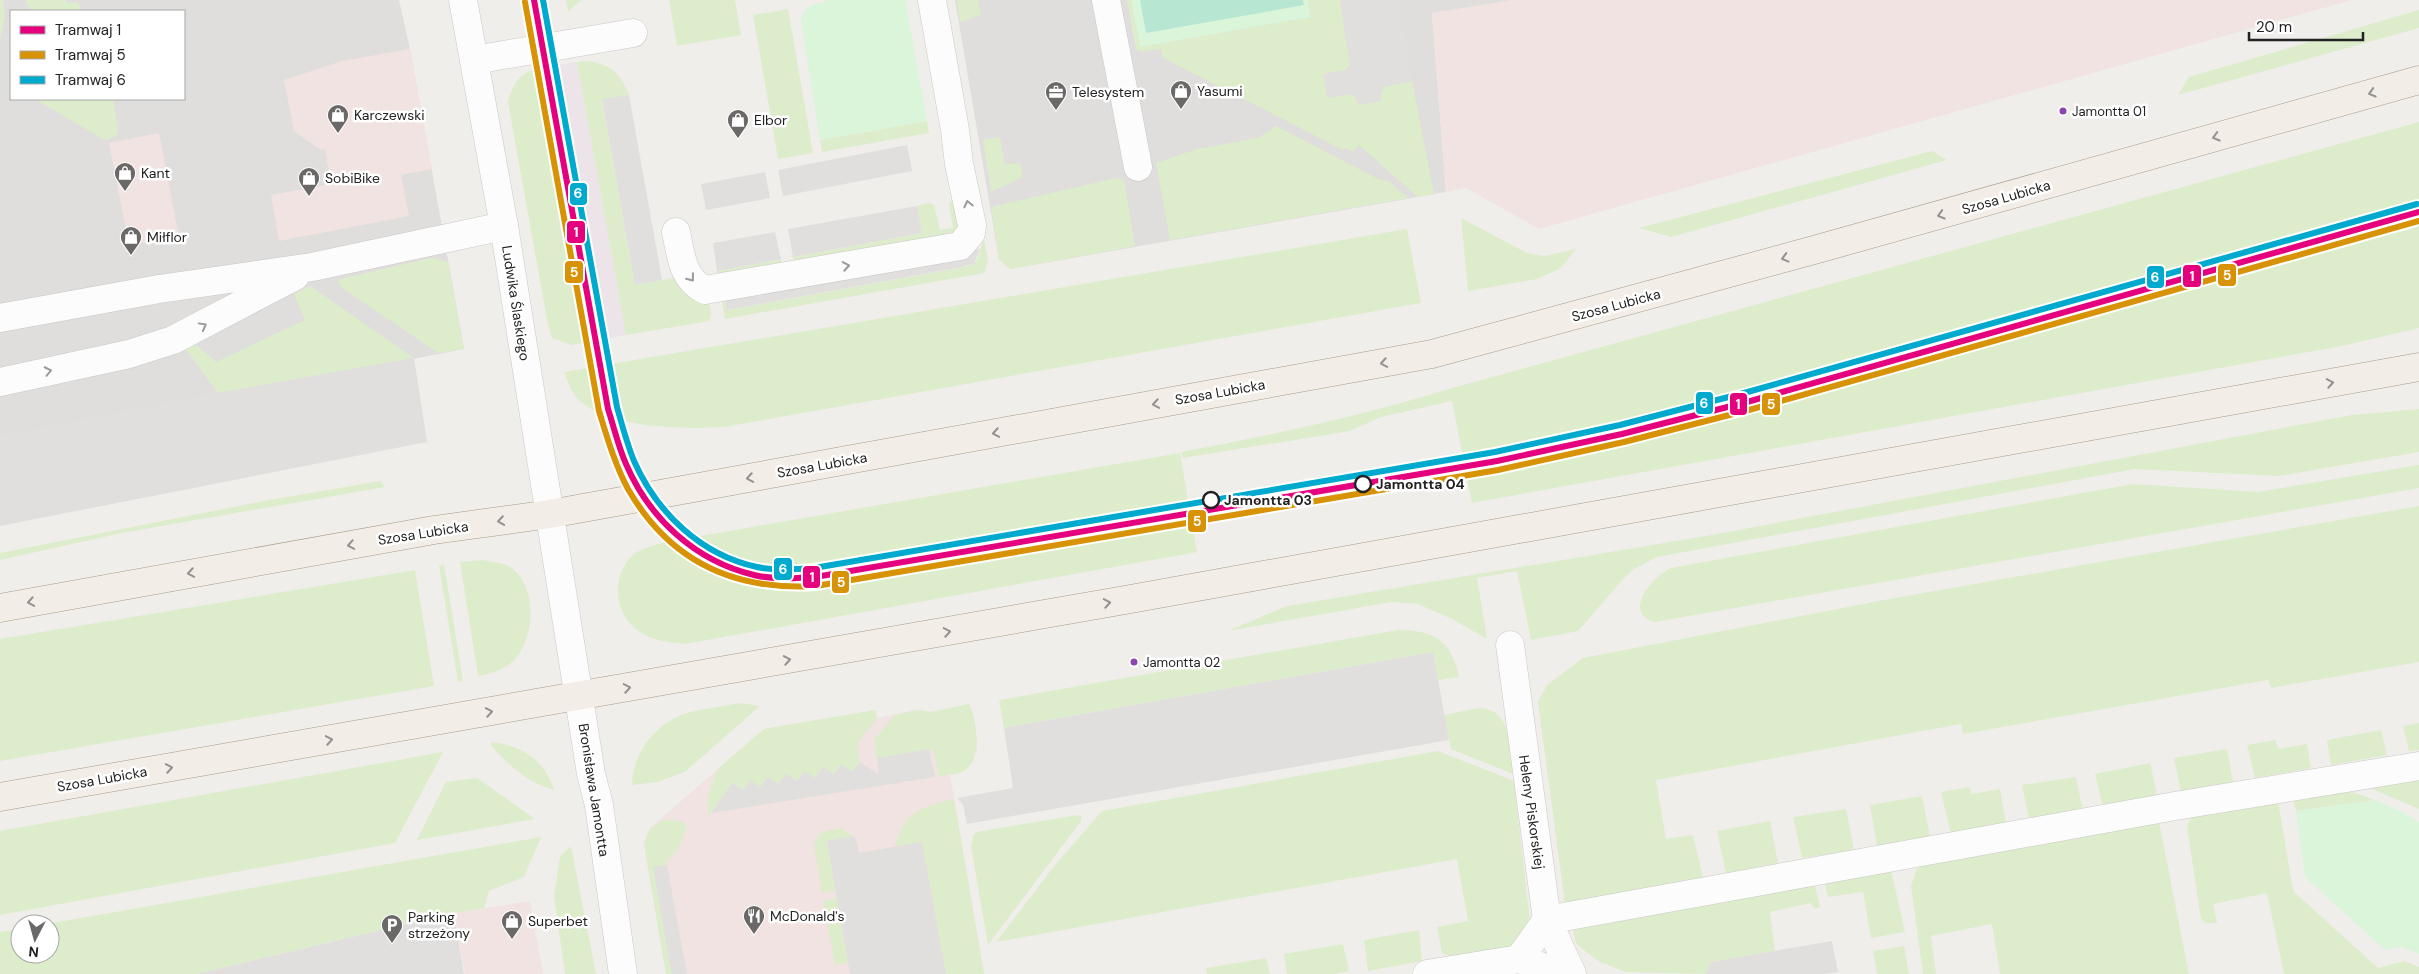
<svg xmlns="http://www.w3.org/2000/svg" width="2419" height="974" font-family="'DM Sans',sans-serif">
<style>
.residential{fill:#dfdedc;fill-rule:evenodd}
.commercial{fill:#f1e3e1}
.industrial{fill:#ede4e9}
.grass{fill:#ddeccb}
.park{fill:#daf5da}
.pitch{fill:#b7e6d2}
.parking{fill:#e0dfde}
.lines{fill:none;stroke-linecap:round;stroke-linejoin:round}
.pedestrian-casing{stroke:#c9c8c7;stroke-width:29}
.minor-casing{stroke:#c9c8c7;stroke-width:29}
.tertiary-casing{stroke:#c9c8c7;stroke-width:29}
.primary-casing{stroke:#a79c86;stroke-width:29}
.pedestrian{stroke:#fdfcfc;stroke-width:28}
.minor{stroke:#fdfcfc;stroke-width:28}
.tertiary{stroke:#fdfcfc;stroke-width:28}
.primary{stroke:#f3ede7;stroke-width:28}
.tram-1-casing{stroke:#fff;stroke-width:10}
.tram-2-casing{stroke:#fff;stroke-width:10}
.tram-3-casing{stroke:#fff;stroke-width:10}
.tram-1{stroke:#e5007d;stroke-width:6}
.tram-2{stroke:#d79205;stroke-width:6}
.tram-3{stroke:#00a9ce;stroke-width:6}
.oneway{stroke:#95928e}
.oneway2{stroke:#9a9a9a}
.bus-dot{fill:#8e44ad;stroke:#fff;stroke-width:2}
.stop-dot{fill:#fff;stroke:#222;stroke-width:2.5}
.labels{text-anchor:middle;stroke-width:5;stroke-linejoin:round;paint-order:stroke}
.bus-label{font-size:13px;fill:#222;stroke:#fff;text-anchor:start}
.poi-label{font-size:14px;fill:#222;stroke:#fff;text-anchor:start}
.street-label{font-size:14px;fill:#222;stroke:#fff}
.stop-label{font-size:14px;font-weight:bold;fill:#222;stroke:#fff;text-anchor:start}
.line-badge{stroke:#fff;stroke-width:2}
.badge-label{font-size:14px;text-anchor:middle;font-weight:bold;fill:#fff}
</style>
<rect width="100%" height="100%" fill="#f0eeeb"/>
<!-- residential -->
<g class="residential">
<path d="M 0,0 L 399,0 L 410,49 L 464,349 L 0,439 ZM 11,11 L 184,11 L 184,99 L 11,99 Z"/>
<polygon points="955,0 1511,0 1511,1 1432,13 1446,192 1010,269 999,259"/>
</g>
<!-- commercial -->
<g class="commercial">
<polygon points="1511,0 2352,0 1539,229 1466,188 1446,192 1432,13"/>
<polygon points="410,49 432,169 401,175 409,216 279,241 271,195 331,184 325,149 321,150 294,131 284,80 342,61"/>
<polygon points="159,133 179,237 129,245 109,143"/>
<polygon points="969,704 973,712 977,750 969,766 962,772 950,774 984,974 666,974 644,844 650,828 764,729 875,710 877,718 917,710 931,712"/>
<polygon points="530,901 543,974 465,974 454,913"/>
</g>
<!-- industrial -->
<polygon class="industrial" points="577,62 626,335 590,342 540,68"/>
<!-- grass -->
<g class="grass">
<polygon points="0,0 3,0 5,16 0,40"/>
<polygon points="25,0 66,0 67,3 78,2 81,11 31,11"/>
<polygon points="566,0 581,0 568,12"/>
<polygon points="669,0 735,0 741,35 677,46"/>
<polygon points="957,0 978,0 981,15 960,22"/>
<polygon points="1127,0 1131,0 1140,47 1311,17 1308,0 1340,0 1350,65 1327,98 1350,94 1356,98 1359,105 1381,101 1381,91 1384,87 1412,81 1434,194 1418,197 1359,145 1353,152 1345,148 1343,150 1162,57 1162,49 1142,52 1136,50"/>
<polygon points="788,9 813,153 778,159 753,15"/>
<polygon points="2419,10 2419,28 2178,95 2189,77"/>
<path d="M 588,61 C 610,64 621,74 629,95 L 602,100 L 635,285 L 678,277 L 709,299 L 711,315 L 709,321 L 626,335 L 577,62 Z"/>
<path d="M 540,68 L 590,342 L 571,345 L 552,338 L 548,325 L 508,102 C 512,83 521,72 540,68 Z"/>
<polygon points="35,99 113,99 118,131 116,136 107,140 101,138"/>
<polygon points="927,121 929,133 822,152 820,140"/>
<path d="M 2419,122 L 2419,328 L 2342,346 L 1472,503 L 1452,401 L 1381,417 L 1350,431 L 1183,458 L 1181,452 C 1272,435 1361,416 1449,389 Z"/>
<polygon points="1276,126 1378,179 1390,182 1408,198 1170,240 1156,163 1197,149 1258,138"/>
<path d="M 1000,137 L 1005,164 L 1020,163 L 1023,177 C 1011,181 1004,188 991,191 L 983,140 Z"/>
<polygon points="1932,151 1947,160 1671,237 1639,228"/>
<polygon points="1116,178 1124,180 1135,246 1010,269 999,259 991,207"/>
<polygon points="958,199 960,232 794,266 793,257 922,233 917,206 929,203 934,205 940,230 953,228 949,204 952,200"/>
<polygon points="1461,218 1527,253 1544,256 1576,249 1561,268 1537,279 1468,291"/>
<path d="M 1407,229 L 1421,303 L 724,427 C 683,429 614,429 581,402 C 572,395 568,382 564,372 Z"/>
<path d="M 983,234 L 988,261 L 984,273 L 725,319 L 721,296 L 725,299 L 727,310 L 969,266 C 981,261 981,246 983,234 Z"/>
<polygon points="431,258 448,262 464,349 438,353 342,288 337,280"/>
<polygon points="781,259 781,268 717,279 717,271"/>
<polygon points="310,286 414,358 218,393 185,348 189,344 198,346 216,362 305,320 294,294"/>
<polygon points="2419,409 2419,452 2278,476 2135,469 1657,557 1634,569 1624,578 1578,631 1531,640 1517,571 1477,578 1487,639 1452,619 1418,604 1391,602 1228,631 1287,606 1706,536 2352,415"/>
<path d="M 1180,453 L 1197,552 L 685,644 C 669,642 653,641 640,632 C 614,616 610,576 633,555 C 641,548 656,545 665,542 Z"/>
<path d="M 2419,465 L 2419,488 L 1655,622 C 1621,613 1653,576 1671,568 L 2133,484 L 2258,492 Z"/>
<polygon points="380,481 385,487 122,533 0,560 0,553 269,500"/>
<polygon points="2419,506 2419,662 2271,688 2268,680 1963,734 1961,724 1656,780 1666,839 1693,835 1703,877 1565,904 1538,702 1547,685 1583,658 1889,599"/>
<path d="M 483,560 C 491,562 507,563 513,569 C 537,589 535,635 516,658 C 507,669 491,674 478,676 L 460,562 Z"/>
<polygon points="444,564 463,681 458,682 439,566"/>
<polygon points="415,570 434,686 0,761 0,639"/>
<path d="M 1398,630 C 1434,630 1452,641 1459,677 L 1438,680 L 1433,652 L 1004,728 L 999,700 Z"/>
<path d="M 740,703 L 760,706 L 686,771 L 658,782 L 632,785 C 632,752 658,720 691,712 C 707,708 724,706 740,703 Z"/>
<path d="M 969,704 C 977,722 984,761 962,772 C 956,775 946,775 939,776 L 933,749 L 877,758 L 874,740 L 895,715 L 917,710 L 931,712 Z"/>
<path d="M 1479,708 C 1512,708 1510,750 1513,774 L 1451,749 L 1444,715 Z"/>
<polygon points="875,710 877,718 857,744 860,762 852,772 743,790 732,783 708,817 708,796 715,775 721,766 764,729"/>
<polygon points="2419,723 2419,750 2409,751 2403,726"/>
<polygon points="2381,730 2387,755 2331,765 2327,740"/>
<polygon points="2275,740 2278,749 2307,744 2311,768 2255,778 2247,745"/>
<path d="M 491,742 C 521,745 545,760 554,790 C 529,784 509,765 492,747 Z"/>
<polygon points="2227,749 2233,782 2181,792 2174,758"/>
<polygon points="1438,751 1514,781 1530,922 1515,947 1452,957 1442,953 1437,927 1468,921 1457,859 996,942 1055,865 1102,811"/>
<polygon points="443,752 395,843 0,915 0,831"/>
<polygon points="2150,763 2157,795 2103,807 2095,774"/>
<polygon points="2419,776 2419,809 2361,784"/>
<polygon points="2076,777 2083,811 2029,820 2022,785"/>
<polygon points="477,778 535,819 417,840 446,782"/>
<polygon points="1970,787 1971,794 2000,789 2006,823 1951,834 1941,792"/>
<polygon points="2346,790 2375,800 2296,811 2293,799"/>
<polygon points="1922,796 1930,837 1877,846 1870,805"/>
<path d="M 954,799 L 984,974 L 946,974 L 922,843 L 895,847 C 903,812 921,807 954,799 Z"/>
<polygon points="2278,801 2293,891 2378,968 2404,961 2419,967 2419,974 2284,974 2267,893 2213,904 2217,923 2206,923 2201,919 2187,826 2191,818 2198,814"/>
<polygon points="1846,809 1854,850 1802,858 1793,817"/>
<polygon points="1077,815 1081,816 1081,821 988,945 971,846 973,835 977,832"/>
<polygon points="664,820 681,821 687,827 679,847 664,866 653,867 672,974 666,974 644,844 650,828"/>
<polygon points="1770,821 1778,863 1726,873 1717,831"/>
<polygon points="2159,822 2189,974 2000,974 1992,924 1931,936 1936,974 1923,974 1911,886 1916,871 1920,866"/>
<polygon points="830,829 842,829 853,836 827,841 836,890 822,893 814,844 818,835"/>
<polygon points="541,837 524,877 489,891 484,908 454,913 196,974 0,974 0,932 20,929 20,954 50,954 50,924 47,924"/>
<polygon points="571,846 596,974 565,974 554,896 560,857"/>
<polygon points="1891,870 1905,932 1871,938 1863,892 1828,897 1825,884"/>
<polygon points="1815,885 1820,907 1814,909 1811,903 1770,912 1775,951 1711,962 1706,974 1626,972 1600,962 1585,951 1576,943 1573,930"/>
<polygon points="837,898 848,963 835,965 823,901"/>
<polygon points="1419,930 1422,961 1368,971 1364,940"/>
<polygon points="1343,944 1349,971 1335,974 1287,974 1284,954"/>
<polygon points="1904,946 1909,974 1877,974 1873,951"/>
<polygon points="1266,958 1270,974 1207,974 1206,968"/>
</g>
<!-- park -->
<g class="park">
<path d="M 825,0 L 905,0 L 927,121 L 820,140 L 801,20 C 805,6 812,4 826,2 Z"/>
<polygon points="1131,0 1308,0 1311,17 1140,47"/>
<polygon points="2375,800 2402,812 2419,822 2419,954 2402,947 2385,950 2305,877 2296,811"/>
</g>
<!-- pitch -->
<polygon class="pitch" points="1140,0 1303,0 1304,5 1146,33"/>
<!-- parking -->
<g class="parking">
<polygon points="1340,0 1398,0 1412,81 1384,86 1380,95 1381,101 1358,105 1356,98 1350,94 1327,98 1323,74 1345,70 1350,65"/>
<polygon points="629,95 662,280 635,285 602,99"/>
<polygon points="907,145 912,171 783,196 778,170"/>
<polygon points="765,172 770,198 706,210 701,184"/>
<polygon points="917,206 922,233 793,257 788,229"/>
<polygon points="775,232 781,259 717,271 713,243"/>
<polygon points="980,249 974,264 962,267 727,310 725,299 721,296"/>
<polygon points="414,358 427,442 0,526 0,436 218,393"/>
<polygon points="1433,652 1449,740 967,824 963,805 957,798 1013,788 1004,728"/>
<polygon points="929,749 935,777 711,813 732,783 743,790 750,780 760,787 768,777 778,784 786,774 797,781 804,771 815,778 823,767 834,775 841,764 852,772 860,762 878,774 879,774 877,758"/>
<polygon points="853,836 856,840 859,853 922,842 946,974 850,974 827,841"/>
<polygon points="667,865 677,920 687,974 672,974 668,953 653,867"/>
<polygon points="454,913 464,974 196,974"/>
<polygon points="1832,941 1838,972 1824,974 1706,974 1711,962"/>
</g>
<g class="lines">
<!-- pedestrian casing -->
<g class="pedestrian-casing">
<polyline id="pedestrian" points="1510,645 1547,920 1572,974"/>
</g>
<!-- minor casing -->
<g class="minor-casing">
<g id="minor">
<polyline points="1106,0 1138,167"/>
<polyline points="474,60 633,33"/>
<path d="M 676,232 C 681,255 682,279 705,290 L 960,246 L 971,233 L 972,225 L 959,164 L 955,130 L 932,0"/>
<polyline points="0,318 159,289 312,267 504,226"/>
<polyline points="0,382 129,354 173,340 295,276"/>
<polyline points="1519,959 1547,920 2175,806 2419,766"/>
<polyline points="1427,974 1519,959 1564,974"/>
</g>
</g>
<!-- tertiary casing -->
<g class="tertiary-casing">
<polyline id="tertiary" points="463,0 504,226 591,774 599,805 623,974"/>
</g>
<!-- primary casing -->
<g class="primary-casing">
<g id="primary">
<polyline points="0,608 434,530 550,514 1432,354 1814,250 2419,80"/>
<polyline points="0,797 1125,600 2419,367"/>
</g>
</g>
<!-- pedestrian -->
<use href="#pedestrian" class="pedestrian"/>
<!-- minor -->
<use href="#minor" class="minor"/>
<!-- tertiary -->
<use href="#tertiary" class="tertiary"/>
<!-- primary -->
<use href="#primary" class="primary"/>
<!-- tram-1 casing -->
<g class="tram-1-casing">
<path id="tram-1" d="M 534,0 L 608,409 C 614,427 618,446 626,464 C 649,518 695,561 754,575 C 774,580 795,578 815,577 L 1497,461 L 1622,434 L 1747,402 L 2419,212"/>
</g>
<!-- tram-2 casing -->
<g class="tram-2-casing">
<path id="tram-2" d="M 525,2 L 599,411 C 607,437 615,465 628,489 C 670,562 734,591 816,586 L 1498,470 L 1624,442 L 1749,410 L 2419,221"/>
</g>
<!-- tram-3 casing -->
<g class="tram-3-casing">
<path id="tram-3" d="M 543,0 L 617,407 C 622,425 627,444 634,461 C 657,513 701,555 757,567 C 776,571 795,569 814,568 L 1495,452 L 1620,425 L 1744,393 L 2417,204"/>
</g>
<!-- tram-1 -->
<use href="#tram-1" class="tram-1"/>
<!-- tram-2 -->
<use href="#tram-2" class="tram-2"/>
<!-- tram-3 -->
<use href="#tram-3" class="tram-3"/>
</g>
<!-- one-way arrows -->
<defs><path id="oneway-chevron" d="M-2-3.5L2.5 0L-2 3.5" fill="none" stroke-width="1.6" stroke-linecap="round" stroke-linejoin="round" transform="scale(1.25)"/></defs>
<g class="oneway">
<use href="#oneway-chevron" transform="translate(2372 93) rotate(164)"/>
<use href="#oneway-chevron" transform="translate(2216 137) rotate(164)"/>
<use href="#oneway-chevron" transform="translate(1941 215) rotate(164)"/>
<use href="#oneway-chevron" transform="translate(1785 258) rotate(165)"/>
<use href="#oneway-chevron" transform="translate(1384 363) rotate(170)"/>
<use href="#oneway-chevron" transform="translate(2330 383) rotate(-10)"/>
<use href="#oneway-chevron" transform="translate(1156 404) rotate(170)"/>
<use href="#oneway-chevron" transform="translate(996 433) rotate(170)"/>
<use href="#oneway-chevron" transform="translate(750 478) rotate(170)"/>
<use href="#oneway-chevron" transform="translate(501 521) rotate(172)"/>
<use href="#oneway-chevron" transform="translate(351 545) rotate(170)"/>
<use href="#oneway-chevron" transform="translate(191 573) rotate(170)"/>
<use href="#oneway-chevron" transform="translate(31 602) rotate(170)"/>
<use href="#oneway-chevron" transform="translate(1107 603) rotate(-10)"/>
<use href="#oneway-chevron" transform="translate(947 632) rotate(-10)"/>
<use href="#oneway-chevron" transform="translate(787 660) rotate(-10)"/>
<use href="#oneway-chevron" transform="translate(627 688) rotate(-10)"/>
<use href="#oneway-chevron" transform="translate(489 712) rotate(-10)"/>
<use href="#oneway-chevron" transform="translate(329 740) rotate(-10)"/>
<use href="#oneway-chevron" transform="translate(169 768) rotate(-10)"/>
</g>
<g class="oneway2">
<use href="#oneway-chevron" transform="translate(968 204) rotate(-103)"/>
<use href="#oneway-chevron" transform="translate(846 266) rotate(-10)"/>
<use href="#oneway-chevron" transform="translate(691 278) rotate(52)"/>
<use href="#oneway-chevron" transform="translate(203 326) rotate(-29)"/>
<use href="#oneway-chevron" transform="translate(48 371) rotate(-12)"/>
</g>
<!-- icons -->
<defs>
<g id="shop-pin" transform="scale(1.125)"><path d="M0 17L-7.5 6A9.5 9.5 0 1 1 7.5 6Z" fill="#6a6968" stroke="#fff"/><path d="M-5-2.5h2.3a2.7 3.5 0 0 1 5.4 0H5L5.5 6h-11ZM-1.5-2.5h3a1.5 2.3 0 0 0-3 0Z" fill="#fff"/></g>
<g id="office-pin" transform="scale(1.125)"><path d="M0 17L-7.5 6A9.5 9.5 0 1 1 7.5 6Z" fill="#6a6968" stroke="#fff"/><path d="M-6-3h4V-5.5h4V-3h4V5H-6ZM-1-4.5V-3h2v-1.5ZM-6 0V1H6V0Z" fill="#fff"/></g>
<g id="restaurant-pin" transform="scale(1.125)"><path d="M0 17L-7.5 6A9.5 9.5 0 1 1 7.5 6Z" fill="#6a6968" stroke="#fff"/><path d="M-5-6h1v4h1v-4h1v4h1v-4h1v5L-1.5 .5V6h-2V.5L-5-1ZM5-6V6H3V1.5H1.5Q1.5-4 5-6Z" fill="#fff"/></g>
<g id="parking-pin" transform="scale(1.125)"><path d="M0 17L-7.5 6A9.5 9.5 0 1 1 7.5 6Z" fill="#6a6968" stroke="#fff"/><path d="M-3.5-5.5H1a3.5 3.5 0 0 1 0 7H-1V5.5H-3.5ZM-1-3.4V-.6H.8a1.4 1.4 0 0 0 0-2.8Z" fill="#fff"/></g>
</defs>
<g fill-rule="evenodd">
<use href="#shop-pin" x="1181" y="91"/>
<use href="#office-pin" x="1056" y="92"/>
<use href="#shop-pin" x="338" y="115"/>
<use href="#shop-pin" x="738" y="120"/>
<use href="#shop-pin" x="125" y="173"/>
<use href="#shop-pin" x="309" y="178"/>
<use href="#shop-pin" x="131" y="237"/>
<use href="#restaurant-pin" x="754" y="916"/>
<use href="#shop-pin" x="512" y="921"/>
<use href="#parking-pin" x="392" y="925"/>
</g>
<!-- markers -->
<g class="bus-dot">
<circle cx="2063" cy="111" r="4.5"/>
<circle cx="1134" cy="662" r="4.5"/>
</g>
<g class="stop-dot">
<circle cx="1363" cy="484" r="8"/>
<circle cx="1211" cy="500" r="8"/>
</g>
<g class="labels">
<!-- bus labels -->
<g class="bus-label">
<text x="2072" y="116">Jamontta 01</text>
<text x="1143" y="667">Jamontta 02</text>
</g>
<!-- poi labels -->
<g class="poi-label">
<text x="1197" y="96">Yasumi</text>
<text x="1072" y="97">Telesystem</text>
<text x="354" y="120">Karczewski</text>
<text x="754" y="125">Elbor</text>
<text x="141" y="178">Kant</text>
<text x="325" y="183">SobiBike</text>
<text x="147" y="242">Miłflor</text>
<text x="770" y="921">McDonald's</text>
<text x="408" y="922">Parking<tspan x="408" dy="16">strzeżony</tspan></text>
<text x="528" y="926">Superbet</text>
</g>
<!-- street labels -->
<g class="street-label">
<text transform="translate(2006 197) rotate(-16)" y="5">Szosa Lubicka</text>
<text transform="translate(516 303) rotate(81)" y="5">Ludwika Ślaskiego</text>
<text transform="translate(1616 305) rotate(-15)" y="5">Szosa Lubicka</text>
<text transform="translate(1220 392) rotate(-10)" y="5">Szosa Lubicka</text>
<text transform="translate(822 465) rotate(-10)" y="5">Szosa Lubicka</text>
<text transform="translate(423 533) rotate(-9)" y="5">Szosa Lubicka</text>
<text transform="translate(102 779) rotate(-10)" y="5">Szosa Lubicka</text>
<text transform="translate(594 790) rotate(81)" y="5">Bronisława Jamontta</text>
<text transform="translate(1532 812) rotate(82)" y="5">Heleny Piskorskiej</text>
</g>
<!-- stop labels -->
<g class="stop-label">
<text x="1376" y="489">Jamontta 04</text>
<text x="1224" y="505">Jamontta 03</text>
</g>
</g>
<g class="line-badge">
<rect x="569" y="182" width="19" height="24" rx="5" fill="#00a9ce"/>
<rect x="566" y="220" width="20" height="24" rx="5" fill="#e5007d"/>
<rect x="564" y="260" width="20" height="24" rx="5" fill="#d79205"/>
<rect x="2217" y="263" width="20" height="24" rx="5" fill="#d79205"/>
<rect x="2182" y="264" width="20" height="24" rx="5" fill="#e5007d"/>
<rect x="2146" y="265" width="19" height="24" rx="5" fill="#00a9ce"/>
<rect x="1695" y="391" width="19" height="24" rx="5" fill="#00a9ce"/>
<rect x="1761" y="392" width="20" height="24" rx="5" fill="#d79205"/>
<rect x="1729" y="392" width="19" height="24" rx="5" fill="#e5007d"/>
<rect x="1187" y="509" width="20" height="24" rx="5" fill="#d79205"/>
<rect x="773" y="557" width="20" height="24" rx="5" fill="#00a9ce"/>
<rect x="802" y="565" width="19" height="24" rx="5" fill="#e5007d"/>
<rect x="831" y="570" width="19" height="24" rx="5" fill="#d79205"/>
</g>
<g class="badge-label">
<text x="578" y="198">6</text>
<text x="576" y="237">1</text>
<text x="574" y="277">5</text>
<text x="2227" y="280">5</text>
<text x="2192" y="281">1</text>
<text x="2155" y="282">6</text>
<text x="1704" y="408">6</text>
<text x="1771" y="409">5</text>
<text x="1738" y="409">1</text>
<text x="1197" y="526">5</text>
<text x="783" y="574">6</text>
<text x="812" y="582">1</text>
<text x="841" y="587">5</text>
</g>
<!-- legend -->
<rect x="10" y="10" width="175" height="90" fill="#ffffff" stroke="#a7a7a7"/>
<rect x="20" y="26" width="25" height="8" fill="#e5007d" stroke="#a7a7a7"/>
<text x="55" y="35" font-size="15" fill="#222222">Tramwaj 1</text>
<rect x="20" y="51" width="25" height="8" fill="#d79205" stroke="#a7a7a7"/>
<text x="55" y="60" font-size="15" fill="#222222">Tramwaj 5</text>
<rect x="20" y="76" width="25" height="8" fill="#00a9ce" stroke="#a7a7a7"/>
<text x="55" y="85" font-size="15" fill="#222222">Tramwaj 6</text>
<!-- north arrow -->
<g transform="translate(35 939) rotate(186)"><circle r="24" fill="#ffffff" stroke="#a7a7a7"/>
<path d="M0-4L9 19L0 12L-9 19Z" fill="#6a6968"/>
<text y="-8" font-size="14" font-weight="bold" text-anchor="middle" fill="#222222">N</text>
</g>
<!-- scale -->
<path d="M2249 32v8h114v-8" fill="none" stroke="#222222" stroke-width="2.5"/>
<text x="2256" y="32" font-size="15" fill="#222222" stroke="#ffffff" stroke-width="4" paint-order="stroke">20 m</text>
</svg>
